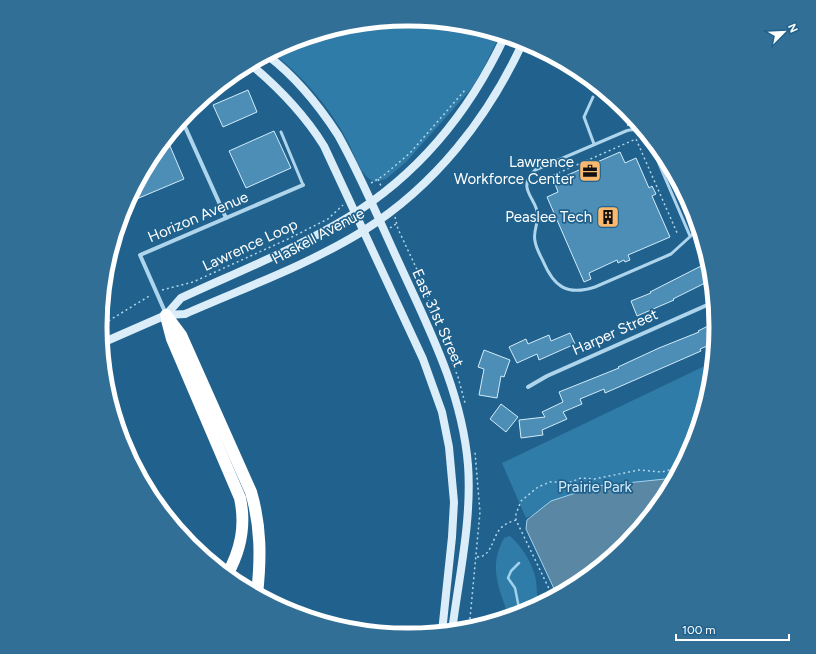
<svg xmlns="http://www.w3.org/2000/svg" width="816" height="654" font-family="Figtree,sans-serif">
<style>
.green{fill:#307ca8}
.water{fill:#5987a4;stroke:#a1d2ed}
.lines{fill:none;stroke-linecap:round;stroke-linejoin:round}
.stream{stroke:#a1d2ed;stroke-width:2.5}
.building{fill:#4c8eb6;stroke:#d3ebf9}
.path{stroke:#aed5ec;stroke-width:1.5;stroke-dasharray:2 3;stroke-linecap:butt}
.service{stroke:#aed5ec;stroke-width:3}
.minor{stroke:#aed5ec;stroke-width:4}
.secondary{stroke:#daedf9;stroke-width:8}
.motorway{stroke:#fff;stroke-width:12}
.labels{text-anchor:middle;stroke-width:3.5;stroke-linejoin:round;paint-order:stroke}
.poi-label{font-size:15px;fill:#fff;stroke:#20628d;text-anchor:end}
.street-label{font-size:15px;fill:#fff;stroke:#20628d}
.park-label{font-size:15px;fill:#d3ebf9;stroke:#20628d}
.rim{fill:none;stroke:#fff;stroke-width:5}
</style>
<rect width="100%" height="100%" fill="#20628d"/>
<!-- green -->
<g class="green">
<path d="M 408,19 L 468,25 L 500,35 L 482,71 L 471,89 L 407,161 L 386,179 L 376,182 C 360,178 355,154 347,140 C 329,106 303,77 272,52 L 290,42 L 348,25 Z"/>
<path d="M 713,362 C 706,431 673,494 626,544 C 613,559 594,571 579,583 L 539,512 L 526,518 L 502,463 Z"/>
<path d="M 510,536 C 522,547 531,561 535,576 C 538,587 535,593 540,604 L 526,612 L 509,617 C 499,588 488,567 504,538 Z"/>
</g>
<!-- water -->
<path class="water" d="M 675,478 C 649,527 606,569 557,595 L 526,529 L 527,520 L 551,501 L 597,486 Z"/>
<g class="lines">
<!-- stream -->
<polyline class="stream" points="519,563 511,571 508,578 515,588 520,613"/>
</g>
<!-- building -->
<g class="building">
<polygon points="592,82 609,96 608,97 589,89"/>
<polygon points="248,90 257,112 223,127 213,105"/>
<polygon points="274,131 291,168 246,188 229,151"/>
<polygon points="170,146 184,179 127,203 152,156"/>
<polygon points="620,152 625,163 636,158 649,188 652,186 656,194 652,196 670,237 628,255 630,260 625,262 624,260 618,263 617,260 589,273 591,279 584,282 547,197 558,192 554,181"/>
<polygon points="705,264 706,265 709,264 711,280 673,299 674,300 637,316 631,301 651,293 650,292"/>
<polygon points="714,323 716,327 714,343 700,349 701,351 605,393 604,389 580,399 582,404 563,412 567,419 542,430 543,435 521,438 519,420 545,417 542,412 563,402 559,392 619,368 618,367 659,348 699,332 698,331"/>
<polygon points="570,333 575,344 539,360 537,354 517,363 509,347 526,339 528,344 549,335 551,341"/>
<polygon points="484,350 510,360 504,377 501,376 497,398 479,395 484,369 478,367"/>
<polygon points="501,404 518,417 506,432 490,419"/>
</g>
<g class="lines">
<!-- path -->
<g class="path">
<polyline points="494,39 496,33"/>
<polyline points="628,126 626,118 631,116"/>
<polyline points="378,179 381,186"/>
<polyline points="540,181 636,139 678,235"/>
<polyline points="371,183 383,176 410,153 466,89"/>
<polyline points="395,217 398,229 427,291 430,312"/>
<polyline points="390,228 396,224"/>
<polyline points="162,290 193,282 288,239 328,219 343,205"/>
<polyline points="100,326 151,295"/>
<polyline points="445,344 458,377 465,403"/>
<polyline points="571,482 574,493"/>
<path d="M 477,557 C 492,557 492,538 500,529 C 504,524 510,522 516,520"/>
<polyline points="553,597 516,520 516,514 521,501 538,487 550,482 571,482 581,478 594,479 639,470 662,472 681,467"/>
<polyline points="469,629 480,512 475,452"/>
</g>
<!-- service -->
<g class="service">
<polyline points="593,97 584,117 594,144"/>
<polyline points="281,132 303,185"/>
<path d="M 690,236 L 648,138 C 642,130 635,128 626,131 L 535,170 C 515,190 538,198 538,217 C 537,225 533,233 535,241 C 536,248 540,255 543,261 C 554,287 567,296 595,287 L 671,254 L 693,234 L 699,231"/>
</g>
<!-- minor -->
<g class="minor">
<polyline points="182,120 226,218"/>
<polyline points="166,314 140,255 303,185"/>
<polyline points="528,387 547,376 714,302"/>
</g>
<!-- secondary -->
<g class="secondary">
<path d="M 267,55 C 296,77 318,104 338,135 C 361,176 379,220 399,263 C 429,329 462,392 468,465 C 472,520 459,576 452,631"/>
<path d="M 250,64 C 279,88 304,114 324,146 L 423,359 L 442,412 L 449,447 L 454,502 L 452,537 L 442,632"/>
<path d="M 166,315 L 181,298 C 235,273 296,249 347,218 C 418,175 470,111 505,36"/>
<path d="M 102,343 L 166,315 L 185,314 C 244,288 308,265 363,231 C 435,186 488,118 523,42"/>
</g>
<!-- motorway -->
<g class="motorway">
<path d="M 166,315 L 181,335 L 251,492 C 261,526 261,558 257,594"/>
<path d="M 167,320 L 172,339 L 240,498 C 246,526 241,550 227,575"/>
</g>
</g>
<!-- icons -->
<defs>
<g id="office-square" transform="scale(1.15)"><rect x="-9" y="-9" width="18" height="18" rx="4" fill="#fab96e" stroke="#20628d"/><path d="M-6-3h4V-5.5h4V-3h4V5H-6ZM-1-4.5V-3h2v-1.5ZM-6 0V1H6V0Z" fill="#111"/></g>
<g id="building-square" transform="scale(1.15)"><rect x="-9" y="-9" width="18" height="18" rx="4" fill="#fab96e" stroke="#20628d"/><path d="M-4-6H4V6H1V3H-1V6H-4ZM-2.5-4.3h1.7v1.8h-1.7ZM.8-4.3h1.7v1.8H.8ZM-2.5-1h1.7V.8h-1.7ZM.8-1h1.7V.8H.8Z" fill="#111"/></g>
</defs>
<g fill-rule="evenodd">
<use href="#office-square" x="590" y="171"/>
<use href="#building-square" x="608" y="217"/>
</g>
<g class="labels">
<!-- poi labels -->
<g class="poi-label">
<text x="574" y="167">Lawrence<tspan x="574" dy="17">Workforce Center</tspan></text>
<text x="592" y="222">Peaslee Tech</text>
</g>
<!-- street labels -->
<g class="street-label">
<text transform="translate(198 217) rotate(-23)" y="5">Horizon Avenue</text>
<text transform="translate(318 236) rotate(-28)" y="5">Haskell Avenue</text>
<text transform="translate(250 245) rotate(-25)" y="5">Lawrence Loop</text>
<text transform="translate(438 318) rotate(66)" y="5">East 31st Street</text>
<text transform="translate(615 332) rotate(-24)" y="5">Harper Street</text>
</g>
<!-- park labels -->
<g class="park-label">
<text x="595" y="492">Prairie Park</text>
</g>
</g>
<!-- crop -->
<path d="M0 0H816V654H0ZM107 327a301 301 0 1 1 602 0a301 301 0 1 1-602 0Z" fill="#326f96" fill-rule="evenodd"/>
<path class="rim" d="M107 327a301 301 0 1 1 602 0a301 301 0 1 1-602 0Z"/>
<!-- north arrow -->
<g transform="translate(784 32) rotate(66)" stroke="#20628d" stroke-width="3" paint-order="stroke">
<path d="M0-3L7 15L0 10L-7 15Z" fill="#ffffff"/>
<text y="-6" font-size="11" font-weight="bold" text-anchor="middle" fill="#ffffff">N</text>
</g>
<!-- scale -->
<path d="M676 634v6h113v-6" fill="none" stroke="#ffffff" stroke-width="2"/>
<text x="682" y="634" font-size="12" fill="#ffffff" stroke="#20628d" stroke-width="3" paint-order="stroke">100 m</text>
</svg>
